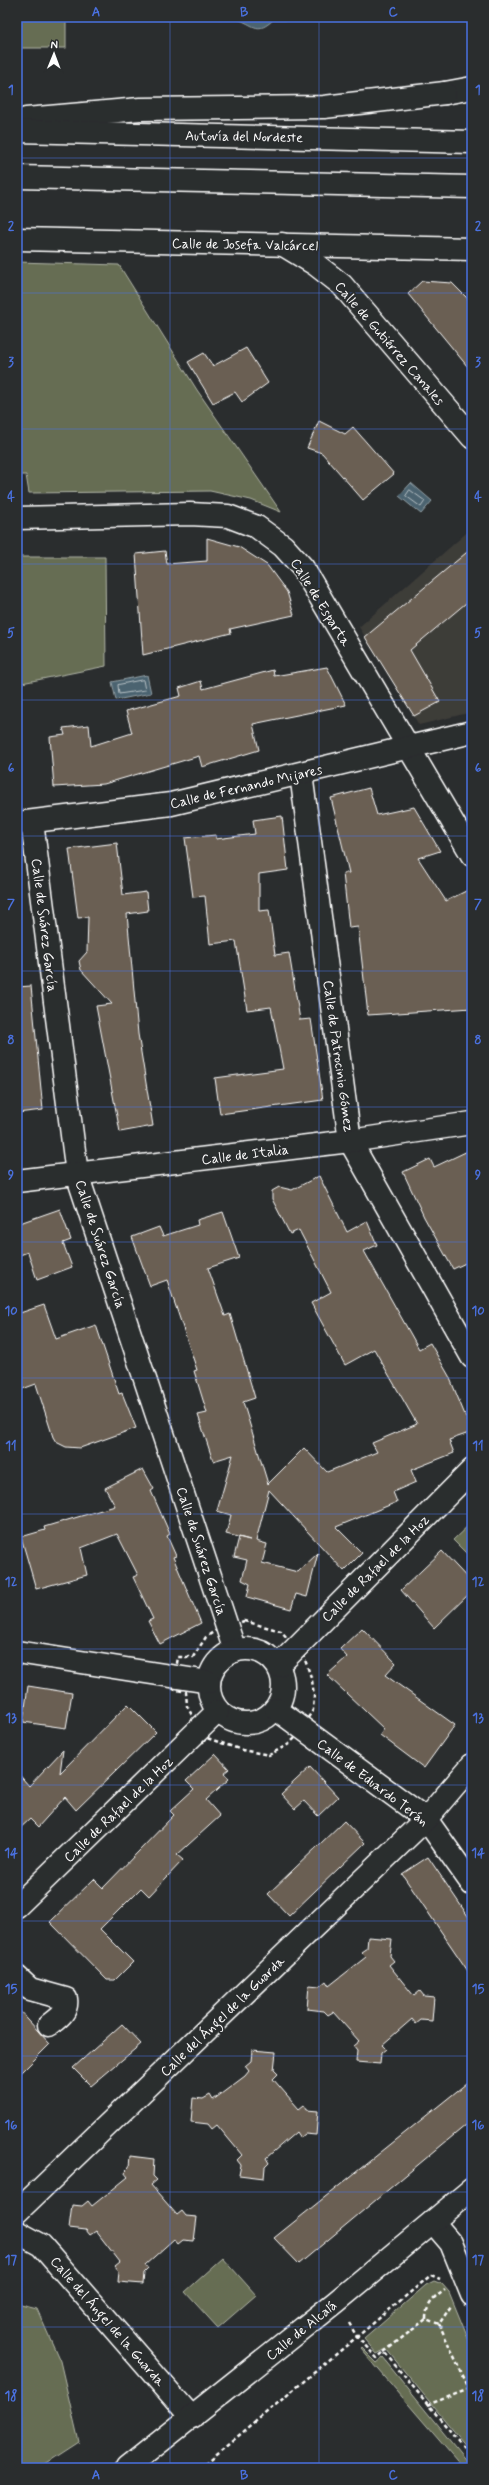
<svg xmlns="http://www.w3.org/2000/svg" width="489" height="2485" font-family="Mynerve,sans-serif">
<style>
.built{fill:#3e3c39}
.green{fill:#666d53;stroke:#b2b6a9}
.water{fill:#4c6470;stroke:#94a2a9}
.lines{fill:none;stroke-linecap:round;stroke-linejoin:round}
.shore{stroke:#b7c1c6;stroke-width:1}
.building{fill:#6b5f52;stroke:#fff}
.minor-casing{stroke:#fff;stroke-width:25}
.major-casing{stroke:#fff;stroke-width:25}
.highway-casing{stroke:#fff;stroke-width:25}
.path{stroke:#fff;stroke-width:2.5;stroke-dasharray:4 3;stroke-linecap:butt}
.minor{stroke:#2a2d2e;stroke-width:22}
.major{stroke:#2a2d2e;stroke-width:22}
.highway{stroke:#2a2d2e;stroke-width:22}
.grid{fill:none;stroke:#4a71e0;stroke-width:1;stroke-opacity:0.55}
.labels{text-anchor:middle;stroke-width:3.5;stroke-linejoin:round;paint-order:stroke}
.street-label{font-size:14px;fill:#fff;stroke:#2a2d2e}
.neatline{fill:none;stroke:#4a71e0;stroke-width:1.5}
.grid-label{font-size:13px;text-anchor:middle;font-weight:bold;fill:#4a71e0}
</style>
<rect width="100%" height="100%" fill="#2a2d2e"/>
<filter id="ink" filterUnits="userSpaceOnUse"><feTurbulence type="fractalNoise" baseFrequency=".025" numOctaves="2"/><feDisplacementMap in="SourceGraphic" scale="8" xChannelSelector="R" yChannelSelector="G"/><feConvolveMatrix kernelMatrix="1 2 1 2 8 2 1 2 1" color-interpolation-filters="sRGB"/></filter>
<g filter="url(#ink)">
<!-- built -->
<polygon class="built" points="472,528 472,712 419,725 359,627"/>
<!-- green -->
<g class="green">
<rect x="17" y="17" width="49" height="31"/>
<polygon points="17,262 119,265 197,390 281,512 251,500 210,491 29,493 26,475 17,475"/>
<polygon points="17,557 105,557 106,666 17,684"/>
<polygon points="472,1522 472,1559 453,1540"/>
<polygon points="223,2258 256,2295 218,2328 185,2292"/>
<polygon points="434,2281 442,2284 449,2292 472,2348 472,2453 386,2349 377,2354 364,2339 426,2285"/>
<polygon points="17,2304 37,2309 60,2361 79,2442 39,2468 17,2468"/>
<polygon points="362,2348 377,2363 383,2358 472,2468 463,2468 361,2349"/>
</g>
<!-- water -->
<g class="water">
<path d="M 210,17 L 307,17 L 303,20 L 273,20 C 258,34 255,26 240,20 C 231,16 219,21 210,17 Z"/>
<polygon points="411,483 432,501 421,514 399,496"/>
<polygon points="147,675 151,693 116,700 112,682"/>
</g>
<g class="lines">
<!-- shore -->
<g class="shore">
<polygon points="410,490 425,501 421,507 406,496"/>
<polygon points="143,680 145,690 119,694 118,685"/>
</g>
</g>
<!-- building -->
<g class="building">
<polygon points="422,281 452,283 472,303 472,372 408,294"/>
<polygon points="246,348 268,383 242,402 235,392 213,403 188,362 204,353 213,366"/>
<polygon points="319,421 345,434 353,427 394,474 363,500 322,453 307,448"/>
<polygon points="207,538 239,547 267,565 287,592 294,615 230,629 231,633 143,655 136,554 165,551 167,564 207,561"/>
<polygon points="472,548 472,598 410,650 440,702 414,716 365,637"/>
<polygon points="327,667 346,705 253,724 259,750 202,767 199,756 104,784 54,787 50,737 65,735 63,728 89,725 91,746 132,733 126,711 181,696 179,688 201,681 203,689 273,670 274,676"/>
<polygon points="369,788 377,815 414,807 440,851 418,858 446,901 472,888 472,1008 368,1015 358,927 349,928 343,873 349,873 331,798"/>
<polygon points="282,816 288,870 259,874 259,911 269,910 275,955 289,953 300,1020 311,1019 323,1100 220,1114 215,1078 283,1069 271,1007 247,1010 236,941 210,944 205,896 193,897 185,838 216,835 216,839 255,834 253,820"/>
<polygon points="117,843 123,895 146,892 148,911 127,914 138,1034 153,1126 120,1132 96,1006 112,1004 81,970 79,961 87,952 88,917 78,918 69,849"/>
<polygon points="31,986 43,1110 17,1113 17,987"/>
<polygon points="472,1149 472,1260 453,1269 424,1217 403,1172 430,1159 434,1167"/>
<polygon points="319,1176 347,1232 367,1221 377,1245 364,1251 419,1349 430,1343 449,1376 472,1432 449,1440 454,1453 411,1470 416,1482 393,1492 397,1502 336,1527 362,1553 344,1571 269,1490 256,1541 267,1544 262,1563 298,1572 318,1553 307,1597 296,1594 291,1609 247,1597 250,1584 242,1580 247,1560 234,1557 239,1537 250,1540 226,1534 231,1515 217,1511 233,1455 213,1461 198,1415 207,1413 194,1371 197,1370 167,1280 150,1286 132,1237 159,1227 163,1236 198,1225 197,1220 223,1212 239,1258 208,1268 225,1316 230,1314 255,1398 243,1402 268,1484 304,1448 327,1472 377,1452 372,1443 417,1424 374,1349 345,1365 311,1303 331,1292 299,1230 290,1234 272,1199 272,1191 279,1187 292,1190"/>
<polygon points="60,1209 71,1240 63,1243 72,1267 37,1280 28,1252 17,1256 17,1224"/>
<polygon points="44,1305 56,1339 96,1325 119,1394 122,1393 136,1428 80,1448 66,1447 56,1442 53,1437 36,1384 17,1391 17,1314"/>
<polygon points="143,1469 154,1489 151,1491 170,1534 167,1536 176,1556 173,1557 201,1623 160,1644 148,1621 153,1619 133,1577 138,1575 117,1534 81,1548 87,1575 36,1589 21,1537 45,1530 44,1527 115,1506 105,1488"/>
<polygon points="442,1551 472,1583 472,1591 434,1628 401,1590"/>
<polygon points="362,1628 396,1663 385,1675 455,1725 424,1768 380,1735 384,1729 327,1675 347,1657 340,1649"/>
<polygon points="28,1686 72,1693 66,1728 23,1722"/>
<polygon points="128,1704 156,1732 76,1810 65,1797 38,1827 30,1819 17,1831 17,1772 29,1786 63,1750 60,1773"/>
<polygon points="215,1754 229,1769 224,1773 229,1779 206,1800 220,1816 177,1855 183,1860 149,1896 141,1888 100,1929 133,1962 115,1980 107,1980 50,1922 94,1879 103,1888 174,1815 170,1811 194,1789 186,1781"/>
<polygon points="310,1767 338,1797 318,1816 304,1801 295,1809 281,1794"/>
<polygon points="344,1821 365,1843 289,1916 268,1894"/>
<polygon points="428,1857 472,1922 472,1977 402,1874"/>
<polygon points="368,1937 392,1939 390,1956 394,1961 389,1965 414,1996 420,1991 424,1996 434,1997 432,2021 421,2020 416,2024 412,2019 382,2045 386,2049 381,2053 380,2064 356,2062 357,2051 353,2046 359,2041 333,2012 328,2015 324,2011 307,2009 309,1985 320,1986 326,1981 329,1986 366,1957 361,1952 367,1948"/>
<polygon points="17,2008 50,2044 17,2077"/>
<polygon points="122,2024 141,2044 91,2086 73,2068"/>
<polygon points="252,2050 276,2052 274,2070 278,2074 273,2079 299,2109 304,2105 307,2110 318,2111 316,2135 305,2134 300,2138 296,2132 266,2158 269,2163 265,2167 264,2178 239,2175 241,2165 237,2160 242,2155 217,2125 212,2129 208,2124 191,2122 193,2098 203,2099 210,2095 213,2100 245,2076 249,2071 245,2066 251,2061"/>
<polygon points="472,2079 472,2120 299,2264 274,2238"/>
<polygon points="130,2156 154,2159 153,2176 157,2180 151,2185 177,2215 182,2211 186,2216 197,2217 194,2241 183,2240 178,2244 174,2239 145,2265 148,2269 144,2273 143,2284 118,2282 119,2271 115,2266 120,2262 96,2231 90,2235 86,2230 69,2228 72,2205 82,2206 88,2201 92,2206 128,2177 124,2172 129,2167"/>
</g>
<g class="lines">
<!-- minor casing -->
<g class="minor-casing">
<g id="minor">
<polyline points="445,93 472,88"/>
<polyline points="17,239 472,249"/>
<polyline points="282,244 315,264 342,285 472,437"/>
<polyline points="17,518 190,514 228,516 257,527 283,546 303,568 472,855"/>
<polyline points="301,774 350,1141 472,1357"/>
<polyline points="32,822 77,1174 235,1651"/>
<polyline points="18,823 171,804 472,732"/>
<polyline points="17,1181 350,1141 472,1123"/>
<circle cx="246" cy="1686" r="37"/>
<polyline points="17,1652 209,1682"/>
<polyline points="278,1666 472,1470"/>
<polyline points="276,1709 426,1819 472,1884"/>
<polyline points="17,1906 218,1711"/>
<path d="M 17,1977 L 30,1989 L 66,1999 C 68,2012 58,2018 49,2025"/>
<polyline points="17,2212 426,1819 472,1765"/>
<polyline points="433,2222 451,2243 472,2295"/>
<polyline points="17,2232 41,2245 192,2418"/>
</g>
</g>
<!-- major casing -->
<g class="major-casing">
<polyline id="major" points="127,2468 336,2302 472,2189"/>
</g>
<!-- highway casing -->
<g class="highway-casing">
<g id="highway">
<polyline points="26,119 140,109 324,107 445,93"/>
<polyline points="17,131 472,142"/>
<polyline points="17,177 472,187"/>
</g>
</g>
<!-- path -->
<g class="path">
<polygon points="244,1621 281,1631 304,1657 312,1680 314,1696 313,1710 295,1738 289,1744 269,1755 242,1750 207,1738 203,1742 191,1726 193,1717 187,1706 186,1692 173,1689 178,1657 193,1657 206,1637 215,1631"/>
<path d="M 426,2319 C 426,2304 434,2298 445,2290"/>
<polyline points="349,2323 357,2337 377,2358 384,2352 472,2457"/>
<polyline points="439,2324 472,2395"/>
<polyline points="384,2352 426,2319 439,2324 451,2306"/>
<polyline points="427,2405 472,2388"/>
<polyline points="200,2468 431,2275 440,2279"/>
</g>
<!-- minor -->
<use href="#minor" class="minor"/>
<!-- major -->
<use href="#major" class="major"/>
<!-- highway -->
<use href="#highway" class="highway"/>
</g>
</g>
<!-- grid -->
<path class="grid" d="M 170,17 L 170,2468M 319,17 L 319,2468M 17,158 L 472,158M 17,293 L 472,293M 17,429 L 472,429M 17,564 L 472,564M 17,700 L 472,700M 17,836 L 472,836M 17,971 L 472,971M 17,1107 L 472,1107M 17,1242 L 472,1242M 17,1378 L 472,1378M 17,1514 L 472,1514M 17,1649 L 472,1649M 17,1785 L 472,1785M 17,1921 L 472,1921M 17,2056 L 472,2056M 17,2192 L 472,2192M 17,2327 L 472,2327"/>
<g class="labels">
<!-- street labels -->
<g class="street-label">
<text transform="translate(244 136) rotate(1)" y="5">Autovía del Nordeste</text>
<text transform="translate(245 244) rotate(1)" y="5">Calle de Josefa Valcárcel</text>
<text transform="translate(390 343) rotate(49)" y="5">Calle de Gutiérrez Canales</text>
<text transform="translate(321 602) rotate(58)" y="5">Calle de Esparta</text>
<text transform="translate(246 786) rotate(-13)" y="5">Calle de Fernando Mijares</text>
<text transform="translate(45 925) rotate(83)" y="5">Calle de Suárez García</text>
<text transform="translate(339 1056) rotate(82)" y="5">Calle de Patrocinio Gómez</text>
<text transform="translate(245 1154) rotate(-7)" y="5">Calle de Italia</text>
<text transform="translate(101 1244) rotate(72)" y="5">Calle de Suárez García</text>
<text transform="translate(202 1551) rotate(72)" y="5">Calle de Suárez García</text>
<text transform="translate(375 1568) rotate(-45)" y="5">Calle de Rafael de la Hoz</text>
<text transform="translate(373 1782) rotate(37)" y="5">Calle de Eduardo Terán</text>
<text transform="translate(118 1809) rotate(-44)" y="5">Calle de Rafael de la Hoz</text>
<text transform="translate(222 2016) rotate(-44)" y="5">Calle del Ángel de la Guarda</text>
<text transform="translate(108 2321) rotate(49)" y="5">Calle del Ángel de la Guarda</text>
<text transform="translate(301 2330) rotate(-39)" y="5">Calle de Alcalá</text>
</g>
</g>
<!-- margin -->
<rect width="489" height="2485" fill="none" stroke="#2a2d2e" stroke-width="44"/>
<!-- north arrow -->
<g transform="translate(54 54) rotate(1)" stroke="#2a2d2e" stroke-width="3" paint-order="stroke">
<path d="M0-3L7 15L0 10L-7 15Z" fill="#ffffff"/>
<text y="-6" font-size="11" font-weight="bold" text-anchor="middle" fill="#ffffff">N</text>
</g>
<rect x="22" y="22" width="445" height="2441" class="neatline"/>
<g class="grid-label">
<text x="96" y="16">A</text>
<text x="244" y="16">B</text>
<text x="393" y="16">C</text>
<text x="11" y="94">1</text>
<text x="478" y="94">1</text>
<text x="11" y="230">2</text>
<text x="478" y="230">2</text>
<text x="11" y="366">3</text>
<text x="478" y="366">3</text>
<text x="11" y="501">4</text>
<text x="478" y="501">4</text>
<text x="11" y="637">5</text>
<text x="478" y="637">5</text>
<text x="11" y="772">6</text>
<text x="478" y="772">6</text>
<text x="11" y="908">7</text>
<text x="478" y="908">7</text>
<text x="11" y="1044">8</text>
<text x="478" y="1044">8</text>
<text x="11" y="1179">9</text>
<text x="478" y="1179">9</text>
<text x="11" y="1315">10</text>
<text x="478" y="1315">10</text>
<text x="11" y="1450">11</text>
<text x="478" y="1450">11</text>
<text x="11" y="1586">12</text>
<text x="478" y="1586">12</text>
<text x="11" y="1722">13</text>
<text x="478" y="1722">13</text>
<text x="11" y="1857">14</text>
<text x="478" y="1857">14</text>
<text x="11" y="1993">15</text>
<text x="478" y="1993">15</text>
<text x="11" y="2129">16</text>
<text x="478" y="2129">16</text>
<text x="11" y="2264">17</text>
<text x="478" y="2264">17</text>
<text x="11" y="2400">18</text>
<text x="478" y="2400">18</text>
<text x="96" y="2479">A</text>
<text x="244" y="2479">B</text>
<text x="393" y="2479">C</text>
</g>
</svg>
